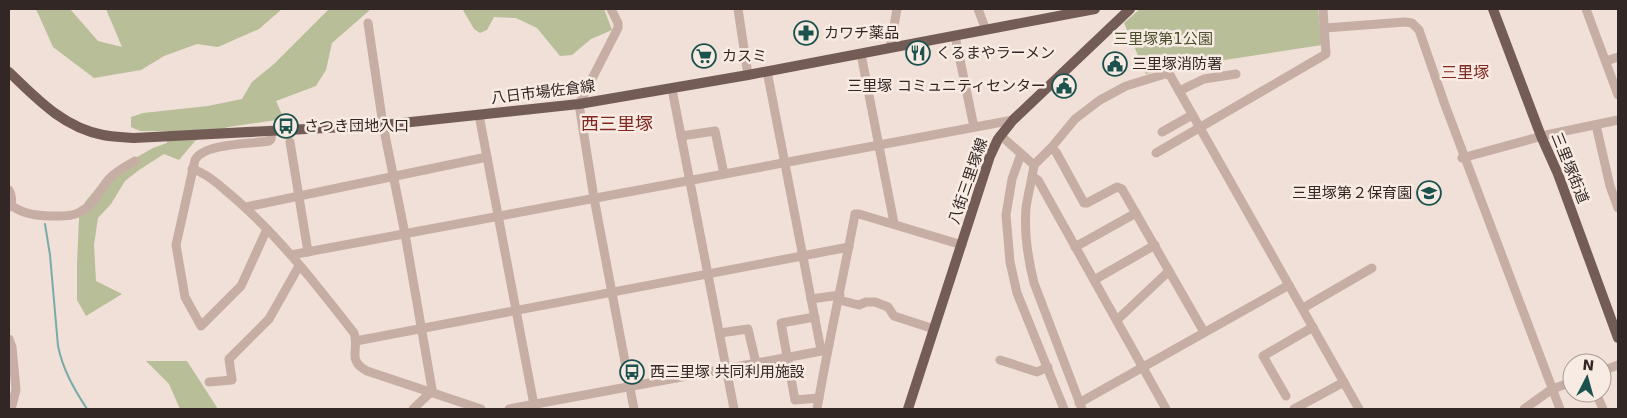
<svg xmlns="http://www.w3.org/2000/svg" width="1627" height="418" font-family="'DejaVu Sans','Noto Sans JP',sans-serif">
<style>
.green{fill:#b7be98}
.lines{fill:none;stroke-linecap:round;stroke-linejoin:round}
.stream{stroke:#77aca6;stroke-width:2}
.minor{stroke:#c7aea4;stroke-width:9}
.major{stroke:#745c56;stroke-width:10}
.labels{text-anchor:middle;stroke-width:5;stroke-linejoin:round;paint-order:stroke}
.poi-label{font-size:15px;fill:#322725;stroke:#f8ebe3;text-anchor:start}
.park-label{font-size:15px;fill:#48502a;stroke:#f8ebe3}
.street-label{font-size:15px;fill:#322725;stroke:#f8ebe3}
.neighbourhood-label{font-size:16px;fill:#7f2921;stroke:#f8ebe3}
.quarter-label{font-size:18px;fill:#7f2921;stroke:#f8ebe3}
</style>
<rect width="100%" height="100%" fill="#f0e0d7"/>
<!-- green -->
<g class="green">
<polygon points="36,9 70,9 98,41 122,47 106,9 282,9 259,29 218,47 197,44 164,56 141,70 94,78 53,47"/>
<polygon points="329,9 371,9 332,43 326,70 316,86 276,101 284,119 228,127 195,141 179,160 164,154 139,170 125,181 111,204 98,218 94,245 96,281 122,294 86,316 77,300 77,264 79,218 85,202 109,173 153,148 167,143 168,131 140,131 131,127 131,117 143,113 208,106 242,99 252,82 274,64"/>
<polygon points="460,9 604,9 612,30 591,39 572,55 560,56 537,28 516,18 494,17 487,30 480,33 474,29 463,10"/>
<polygon points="1140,9 1318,9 1322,45 1166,69 1146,74 1124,23"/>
<polygon points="146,361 187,361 218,409 180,409 169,384"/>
</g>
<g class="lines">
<!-- stream -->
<path class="stream" d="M 45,224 L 50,255 L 58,346 C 63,370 74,389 87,409"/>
<!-- minor -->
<g class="minor">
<polyline points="611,9 618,23 618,28 579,104 594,198 634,409"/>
<polyline points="738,9 748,75"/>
<polyline points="978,9 986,30"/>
<polyline points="1586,9 1618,95"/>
<polyline points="368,23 383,125 405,234 432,389 431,392 413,409"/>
<polyline points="1325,28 1405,22 1412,23 1419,30 1445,105 1560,409"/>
<polyline points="955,36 974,127"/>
<polyline points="890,48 897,9"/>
<polyline points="861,54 894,223"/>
<polyline points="1606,61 1618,57"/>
<polyline points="767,71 821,350"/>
<polyline points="672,89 734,409"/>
<polyline points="1179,91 1204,79 1236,74"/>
<polyline points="479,115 534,405"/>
<polyline points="1596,125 1610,186 1618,208"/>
<polyline points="1162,132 1192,115"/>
<path d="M 1000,135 L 1034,165 C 1032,180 1028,194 1026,208 C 1024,233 1028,259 1034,283 L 1082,409"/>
<polyline points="681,136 715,131 724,174"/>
<polyline points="290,142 308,252"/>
<polyline points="1051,148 1056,152 1084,203 1087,203 1117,187 1122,189 1204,332"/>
<polyline points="1156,153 1326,54 1323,9"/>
<polyline points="1021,154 1012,179 1006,215 1010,262 1017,293 1064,409"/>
<polyline points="1462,158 1546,135 1618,120"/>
<polyline points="1034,165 1051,148 1075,119 1100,100 1126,86 1165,74 1170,75 1359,409"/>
<path d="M 192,169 C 204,172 216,182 225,190 C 274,230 315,283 354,333 C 360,349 346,360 367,371 L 481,409"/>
<polyline points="1033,177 1038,180 1166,409"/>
<path d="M 9,190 C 12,195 13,203 9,207"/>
<path d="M 11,205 C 22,214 37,216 51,216 C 60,216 70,217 78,213 C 94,206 99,191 109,179 C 116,171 126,166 135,161"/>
<polyline points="246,207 487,157"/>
<path d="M 267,229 L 241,286 L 201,326 L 185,297 L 176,245 L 195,160 C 204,143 252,144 269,141 L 271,139 L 272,131"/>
<polyline points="1075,247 1136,213"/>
<polyline points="291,255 1013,120"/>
<polyline points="1094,280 1155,245"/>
<polyline points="811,299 840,295"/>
<polyline points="839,300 859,305 866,302 875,302 888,307 894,316 934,329"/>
<polyline points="1303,308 1372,268"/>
<polyline points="815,317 781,323 795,400 819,398"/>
<polyline points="1117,320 1169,271"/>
<polyline points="720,333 748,329 756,363"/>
<polyline points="9,339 12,347 16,390 11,409"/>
<polyline points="356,341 849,247"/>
<polyline points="1000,360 1037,372 1048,367"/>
<polyline points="1602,371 1618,365"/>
<polyline points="209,382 232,380 229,359 269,319 299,266"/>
<polyline points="1596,393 1603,409"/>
<polyline points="1286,396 1263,356 1313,327"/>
<polyline points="1079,403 1289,285"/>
<polyline points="509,409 827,350"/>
<path d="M 817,409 C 828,344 843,279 855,214 L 859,214 L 962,245"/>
<polyline points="1294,409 1344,382"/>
<polyline points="1524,409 1552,389 1572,382"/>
</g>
<!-- major -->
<g class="major">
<polyline points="1493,9 1541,136 1558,174 1618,338"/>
<path d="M 9,72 C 37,99 63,127 103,135 C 113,137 124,137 134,138 L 383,125 L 579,104 L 748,75 L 1095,9"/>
<polyline points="908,409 990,156 998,139 1013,120 1130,9"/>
</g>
</g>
<!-- icons -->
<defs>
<g id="pharmacy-ring" transform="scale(1.25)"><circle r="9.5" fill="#f8ebe3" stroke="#1c524e" stroke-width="1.5"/><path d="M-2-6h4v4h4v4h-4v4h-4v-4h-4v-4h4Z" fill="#1c524e"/></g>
<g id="restaurant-ring" transform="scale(1.25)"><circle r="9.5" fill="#f8ebe3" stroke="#1c524e" stroke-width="1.5"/><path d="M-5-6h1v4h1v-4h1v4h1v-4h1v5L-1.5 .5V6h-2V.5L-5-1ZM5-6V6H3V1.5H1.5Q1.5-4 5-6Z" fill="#1c524e"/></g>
<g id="supermarket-ring" transform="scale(1.25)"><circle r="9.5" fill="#f8ebe3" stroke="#1c524e" stroke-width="1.5"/><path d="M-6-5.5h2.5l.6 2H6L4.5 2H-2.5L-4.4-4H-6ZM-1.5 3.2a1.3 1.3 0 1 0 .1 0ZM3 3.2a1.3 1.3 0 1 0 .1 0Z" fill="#1c524e"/></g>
<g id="civic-ring" transform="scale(1.25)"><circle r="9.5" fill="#f8ebe3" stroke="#1c524e" stroke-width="1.5"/><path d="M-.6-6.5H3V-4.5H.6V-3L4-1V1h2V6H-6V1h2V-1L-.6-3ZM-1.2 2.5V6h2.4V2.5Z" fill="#1c524e"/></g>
<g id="bus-ring" transform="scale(1.25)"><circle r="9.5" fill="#f8ebe3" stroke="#1c524e" stroke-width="1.5"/><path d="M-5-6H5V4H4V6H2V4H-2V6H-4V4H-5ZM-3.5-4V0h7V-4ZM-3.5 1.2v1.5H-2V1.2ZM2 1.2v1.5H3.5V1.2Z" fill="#1c524e"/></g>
<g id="school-ring" transform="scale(1.25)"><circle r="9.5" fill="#f8ebe3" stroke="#1c524e" stroke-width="1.5"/><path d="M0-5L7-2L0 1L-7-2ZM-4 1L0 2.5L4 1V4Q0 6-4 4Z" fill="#1c524e"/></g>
</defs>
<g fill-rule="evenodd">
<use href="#pharmacy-ring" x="806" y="33"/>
<use href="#restaurant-ring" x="918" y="53"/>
<use href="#supermarket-ring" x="704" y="56"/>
<use href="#civic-ring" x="1115" y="64"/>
<use href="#civic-ring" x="1064" y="86"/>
<use href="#bus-ring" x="286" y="126"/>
<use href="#school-ring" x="1429" y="193"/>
<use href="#bus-ring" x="632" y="372"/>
</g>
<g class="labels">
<!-- poi labels -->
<g class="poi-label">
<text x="824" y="38">カワチ薬品</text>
<text x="936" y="58">くるまやラーメン</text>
<text x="722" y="61">カスミ</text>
<text x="1132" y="69">三里塚消防署</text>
<text x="1046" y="91" text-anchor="end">三里塚 コミュニティセンター</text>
<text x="304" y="131">さつき団地入口</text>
<text x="1412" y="198" text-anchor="end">三里塚第２保育園</text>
<text x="650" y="377">西三里塚 共同利用施設</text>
</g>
<!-- park labels -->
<g class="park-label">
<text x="1163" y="44">三里塚第1公園</text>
</g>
<!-- street labels -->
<g class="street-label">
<text transform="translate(543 92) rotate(-7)" y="5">八日市場佐倉線</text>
<text transform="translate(1570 168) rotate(68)" y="5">三里塚街道</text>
<text transform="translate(968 181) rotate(-71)" y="5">八街三里塚線</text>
</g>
<!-- neighbourhood labels -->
<g class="neighbourhood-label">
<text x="1465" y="78">三里塚</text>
</g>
<!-- quarter labels -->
<g class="quarter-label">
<text x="617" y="130">西三里塚</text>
</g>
</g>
<!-- border -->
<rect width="1627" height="418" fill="none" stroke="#322725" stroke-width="20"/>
<!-- north arrow -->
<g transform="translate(1587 378) rotate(6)"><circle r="24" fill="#f8ebe3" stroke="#a99d97"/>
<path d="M0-4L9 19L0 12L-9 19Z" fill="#1c524e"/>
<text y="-8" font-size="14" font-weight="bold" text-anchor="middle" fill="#322725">N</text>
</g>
</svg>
